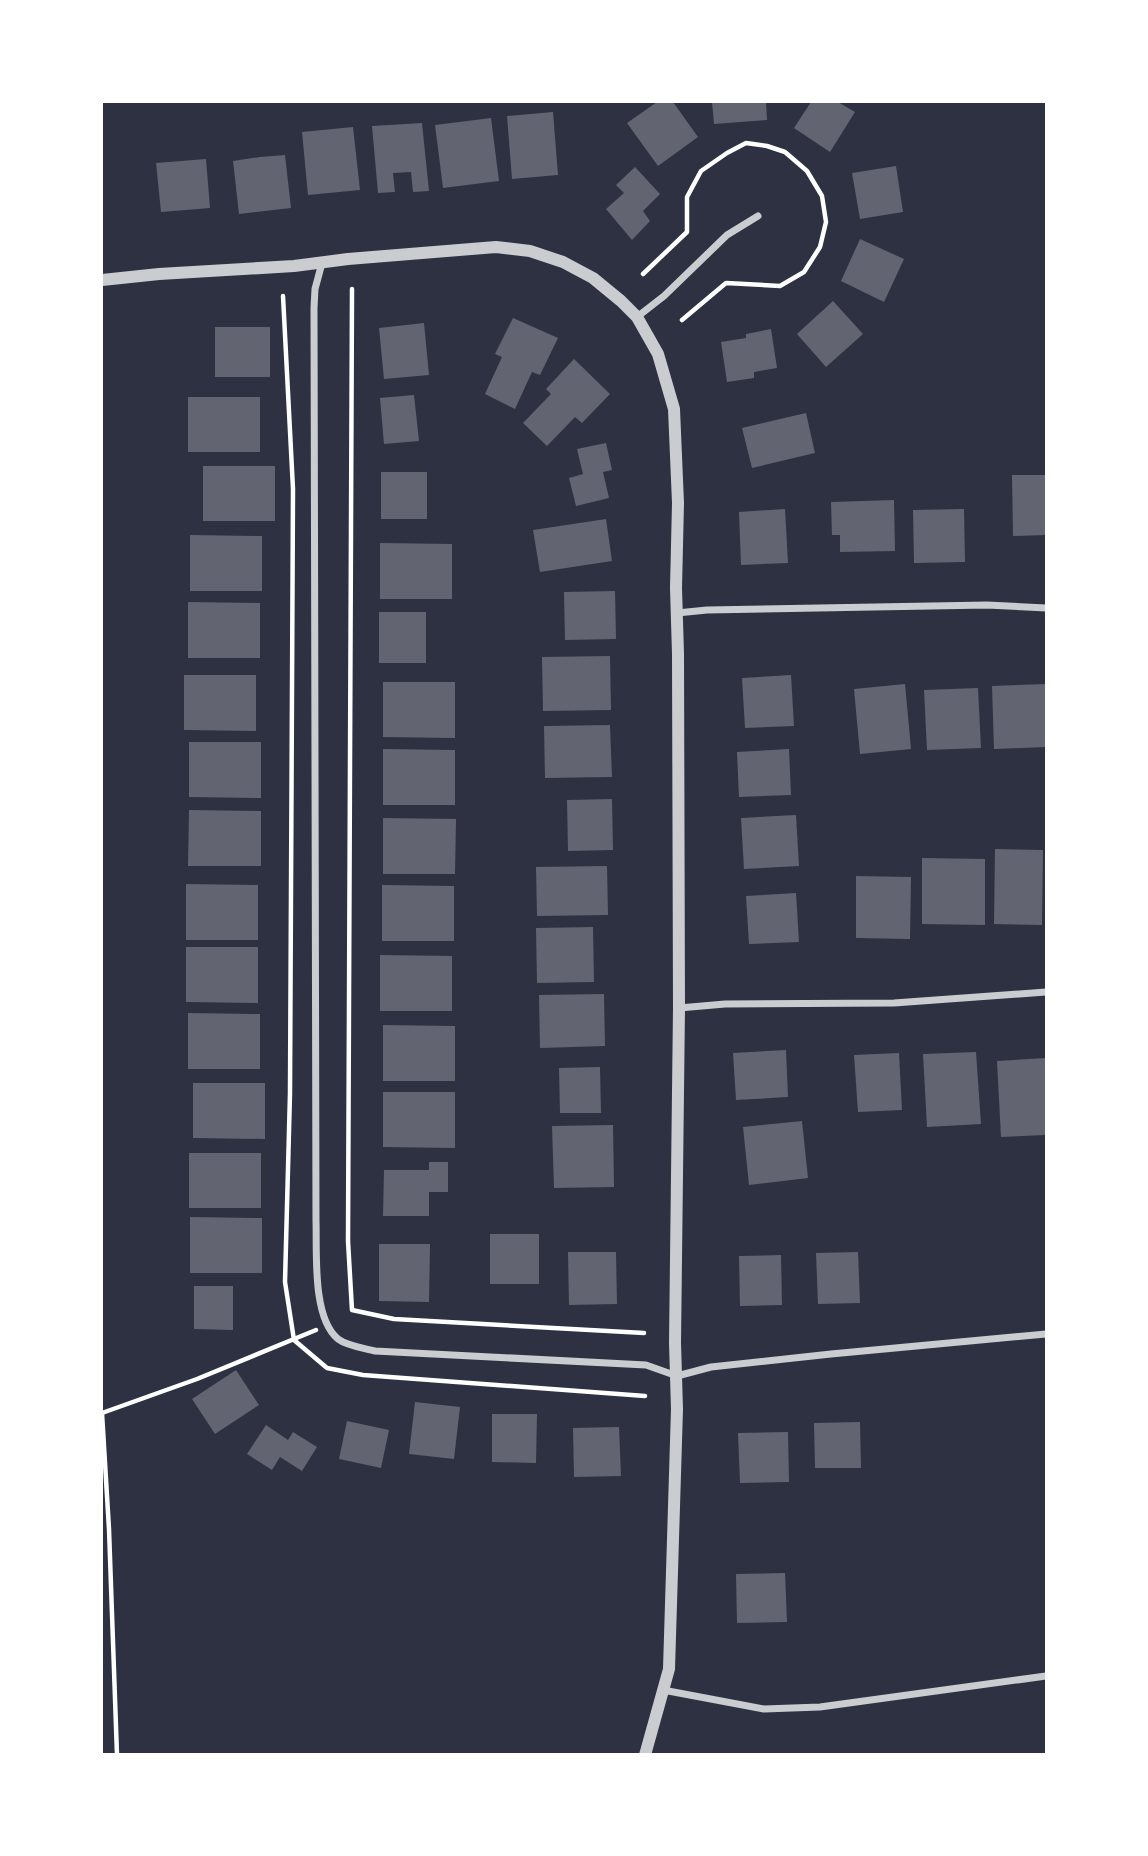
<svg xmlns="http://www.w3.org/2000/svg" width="1148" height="1856" font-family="'Fira Sans Condensed',sans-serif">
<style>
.building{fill:#626471}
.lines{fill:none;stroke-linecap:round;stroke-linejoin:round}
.path{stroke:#fff;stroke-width:4.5}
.minor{stroke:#caccd0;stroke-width:7}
.tertiary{stroke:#caccd0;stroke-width:12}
</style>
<rect width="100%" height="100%" fill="#2d3142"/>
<!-- building -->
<g class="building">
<polygon points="657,102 673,102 698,137 658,166 627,123"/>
<polygon points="712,102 766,102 767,120 714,124"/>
<polygon points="811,102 838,102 855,112 830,152 794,128"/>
<polygon points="553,112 558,175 512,179 507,116"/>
<polygon points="491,118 499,181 443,188 435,125"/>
<polygon points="422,123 429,191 413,192 411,172 393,173 395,192 378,193 372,126"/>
<polygon points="353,127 360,190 308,195 302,132"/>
<polygon points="285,155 291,208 239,214 233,161 260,157"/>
<polygon points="206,159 210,208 161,212 156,163"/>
<polygon points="896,166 903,212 860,219 852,173"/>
<polygon points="635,167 660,194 643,211 650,221 632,240 606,209 624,193 616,185"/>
<polygon points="860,239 904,259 884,302 841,281"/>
<polygon points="833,301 863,334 826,367 797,334"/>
<polygon points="513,318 558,338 540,375 532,372 515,409 485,394 502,357 495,354"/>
<polygon points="424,323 429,375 384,379 379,328"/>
<rect x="215" y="327" width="55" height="50"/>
<polygon points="771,329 777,368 754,372 754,378 727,382 721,342 746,338 746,334"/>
<polygon points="574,359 610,394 582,423 575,417 547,446 523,423 551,394 546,389"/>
<polygon points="414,395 419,441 384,444 380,398"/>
<rect x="188" y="397" width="72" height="55"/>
<polygon points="806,413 815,453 752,468 742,428"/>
<polygon points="606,443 612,470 603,472 609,498 576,506 569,478 583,474 577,449"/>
<rect x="203" y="466" width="72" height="55"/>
<rect x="381" y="472" width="46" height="47"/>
<polygon points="1012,475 1046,475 1046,535 1013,536"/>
<polygon points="894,500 895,551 840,552 840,535 832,535 831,502"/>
<polygon points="785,509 788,563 741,565 739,512"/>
<polygon points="964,509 965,562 914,563 913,510"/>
<polygon points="606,519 612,561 540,572 533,530"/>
<polygon points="190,535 262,536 262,591 190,591"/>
<polygon points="380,543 452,544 452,599 380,599"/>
<polygon points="615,591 616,639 565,640 564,592"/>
<polygon points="188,602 260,603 260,658 188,658"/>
<rect x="379" y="612" width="47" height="51"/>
<polygon points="610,656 611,710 543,711 542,657"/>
<polygon points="184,675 256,675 256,731 184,730"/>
<polygon points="791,675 794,726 745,728 742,678"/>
<polygon points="383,682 455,682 455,738 383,737"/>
<polygon points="905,684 911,749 860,754 854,689"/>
<polygon points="1046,684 1046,747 994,749 992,686"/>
<polygon points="978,688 981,748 927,750 924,690"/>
<polygon points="610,725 612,777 545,778 544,726"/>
<polygon points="189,742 261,742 261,798 189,797"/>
<polygon points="383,749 455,750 455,805 383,805"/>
<polygon points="789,749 791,795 739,797 737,752"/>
<polygon points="612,799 613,850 568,851 567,800"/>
<polygon points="189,810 261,811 261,866 188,866"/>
<polygon points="796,815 799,866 744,869 741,818"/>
<polygon points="383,818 456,819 455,874 383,874"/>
<polygon points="995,849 1043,850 1042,925 994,924"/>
<polygon points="922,858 985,859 985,925 922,924"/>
<polygon points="607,866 608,915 537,916 536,867"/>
<polygon points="856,876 911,877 910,939 856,938"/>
<polygon points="186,884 258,885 258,940 186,940"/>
<polygon points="382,885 454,886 454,941 382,941"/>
<polygon points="796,893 799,942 749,944 746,896"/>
<polygon points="593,927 594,982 537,983 536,928"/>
<polygon points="186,947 258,947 258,1003 186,1002"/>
<polygon points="380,955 452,956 452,1011 380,1011"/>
<polygon points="604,994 605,1046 540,1048 539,995"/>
<polygon points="188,1013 260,1014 260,1069 188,1069"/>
<polygon points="383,1025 455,1026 455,1081 383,1081"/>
<polygon points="786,1050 788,1097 736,1100 733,1053"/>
<polygon points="976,1052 981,1124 927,1127 923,1054"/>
<polygon points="899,1053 902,1110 858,1112 854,1055"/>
<polygon points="1046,1058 1046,1135 1001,1137 997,1061"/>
<polygon points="600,1067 601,1113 560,1113 559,1068"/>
<polygon points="193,1083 265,1083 265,1139 193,1138"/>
<polygon points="383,1092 455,1092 455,1148 383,1147"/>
<polygon points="802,1121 808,1178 749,1185 743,1127"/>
<polygon points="613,1125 614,1187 554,1188 552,1126"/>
<rect x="189" y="1153" width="72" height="55"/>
<polygon points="429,1162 448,1162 448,1192 429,1192 429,1216 383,1216 384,1170 429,1170"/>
<polygon points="190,1217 262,1218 262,1273 190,1273"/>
<rect x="490" y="1234" width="49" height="50"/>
<polygon points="379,1244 430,1244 429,1302 379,1301"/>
<polygon points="568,1252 616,1252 617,1304 569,1305"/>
<polygon points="858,1252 860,1303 818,1304 816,1253"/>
<polygon points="781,1255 782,1305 740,1306 739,1256"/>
<polygon points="194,1286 233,1286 233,1330 194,1329"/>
<polygon points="236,1370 259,1405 215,1434 192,1399"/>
<polygon points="415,1402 460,1407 454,1459 409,1454"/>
<polygon points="492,1414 537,1414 536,1463 492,1462"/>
<polygon points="347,1421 389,1430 381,1468 339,1459"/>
<polygon points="860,1422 861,1468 815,1468 814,1423"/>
<polygon points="266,1425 288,1440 293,1432 317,1447 302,1471 280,1457 272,1470 247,1454"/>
<polygon points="619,1427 621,1476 574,1477 573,1428"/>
<polygon points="788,1432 789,1482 740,1483 738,1433"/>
<polygon points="785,1573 787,1622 737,1623 736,1574"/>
</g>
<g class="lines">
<!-- path -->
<g class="path">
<polyline points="643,274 687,232 687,197 701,171 727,153 746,143 767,146 785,152 807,171 822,196 826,222 820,247 804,272 780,286 726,283 682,320"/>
<polyline points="352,289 348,1241 352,1310 394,1319 644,1333"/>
<polyline points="283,296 293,489 290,1093 285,1282 294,1340 327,1368 363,1375 645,1396"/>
<polyline points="102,1413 109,1529 117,1755"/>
<polyline points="102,1413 197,1379 316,1330"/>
</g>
<!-- minor -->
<g class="minor">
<path d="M 322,263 L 315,289 L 314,308 L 316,1221 C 317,1252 312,1318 338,1339 C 347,1346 364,1348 375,1351 L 646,1365 L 677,1376 L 711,1367 L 831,1354 L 1046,1334"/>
<polyline points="637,317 664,296 727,235 758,216"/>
<polyline points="677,613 707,610 987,605 1046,608"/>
<polyline points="679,1008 725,1004 894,1003 1046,992"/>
<polyline points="663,1690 764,1709 820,1707 1046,1676"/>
</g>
<!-- tertiary -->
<polyline class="tertiary" points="102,280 159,274 294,266 348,259 496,247 530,251 563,262 593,278 621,301 637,317 658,354 674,409 678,503 676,588 678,654 679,1008 675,1343 677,1409 669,1669 645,1755"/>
</g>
<!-- border -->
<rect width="1148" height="1856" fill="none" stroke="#ffffff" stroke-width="206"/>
</svg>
